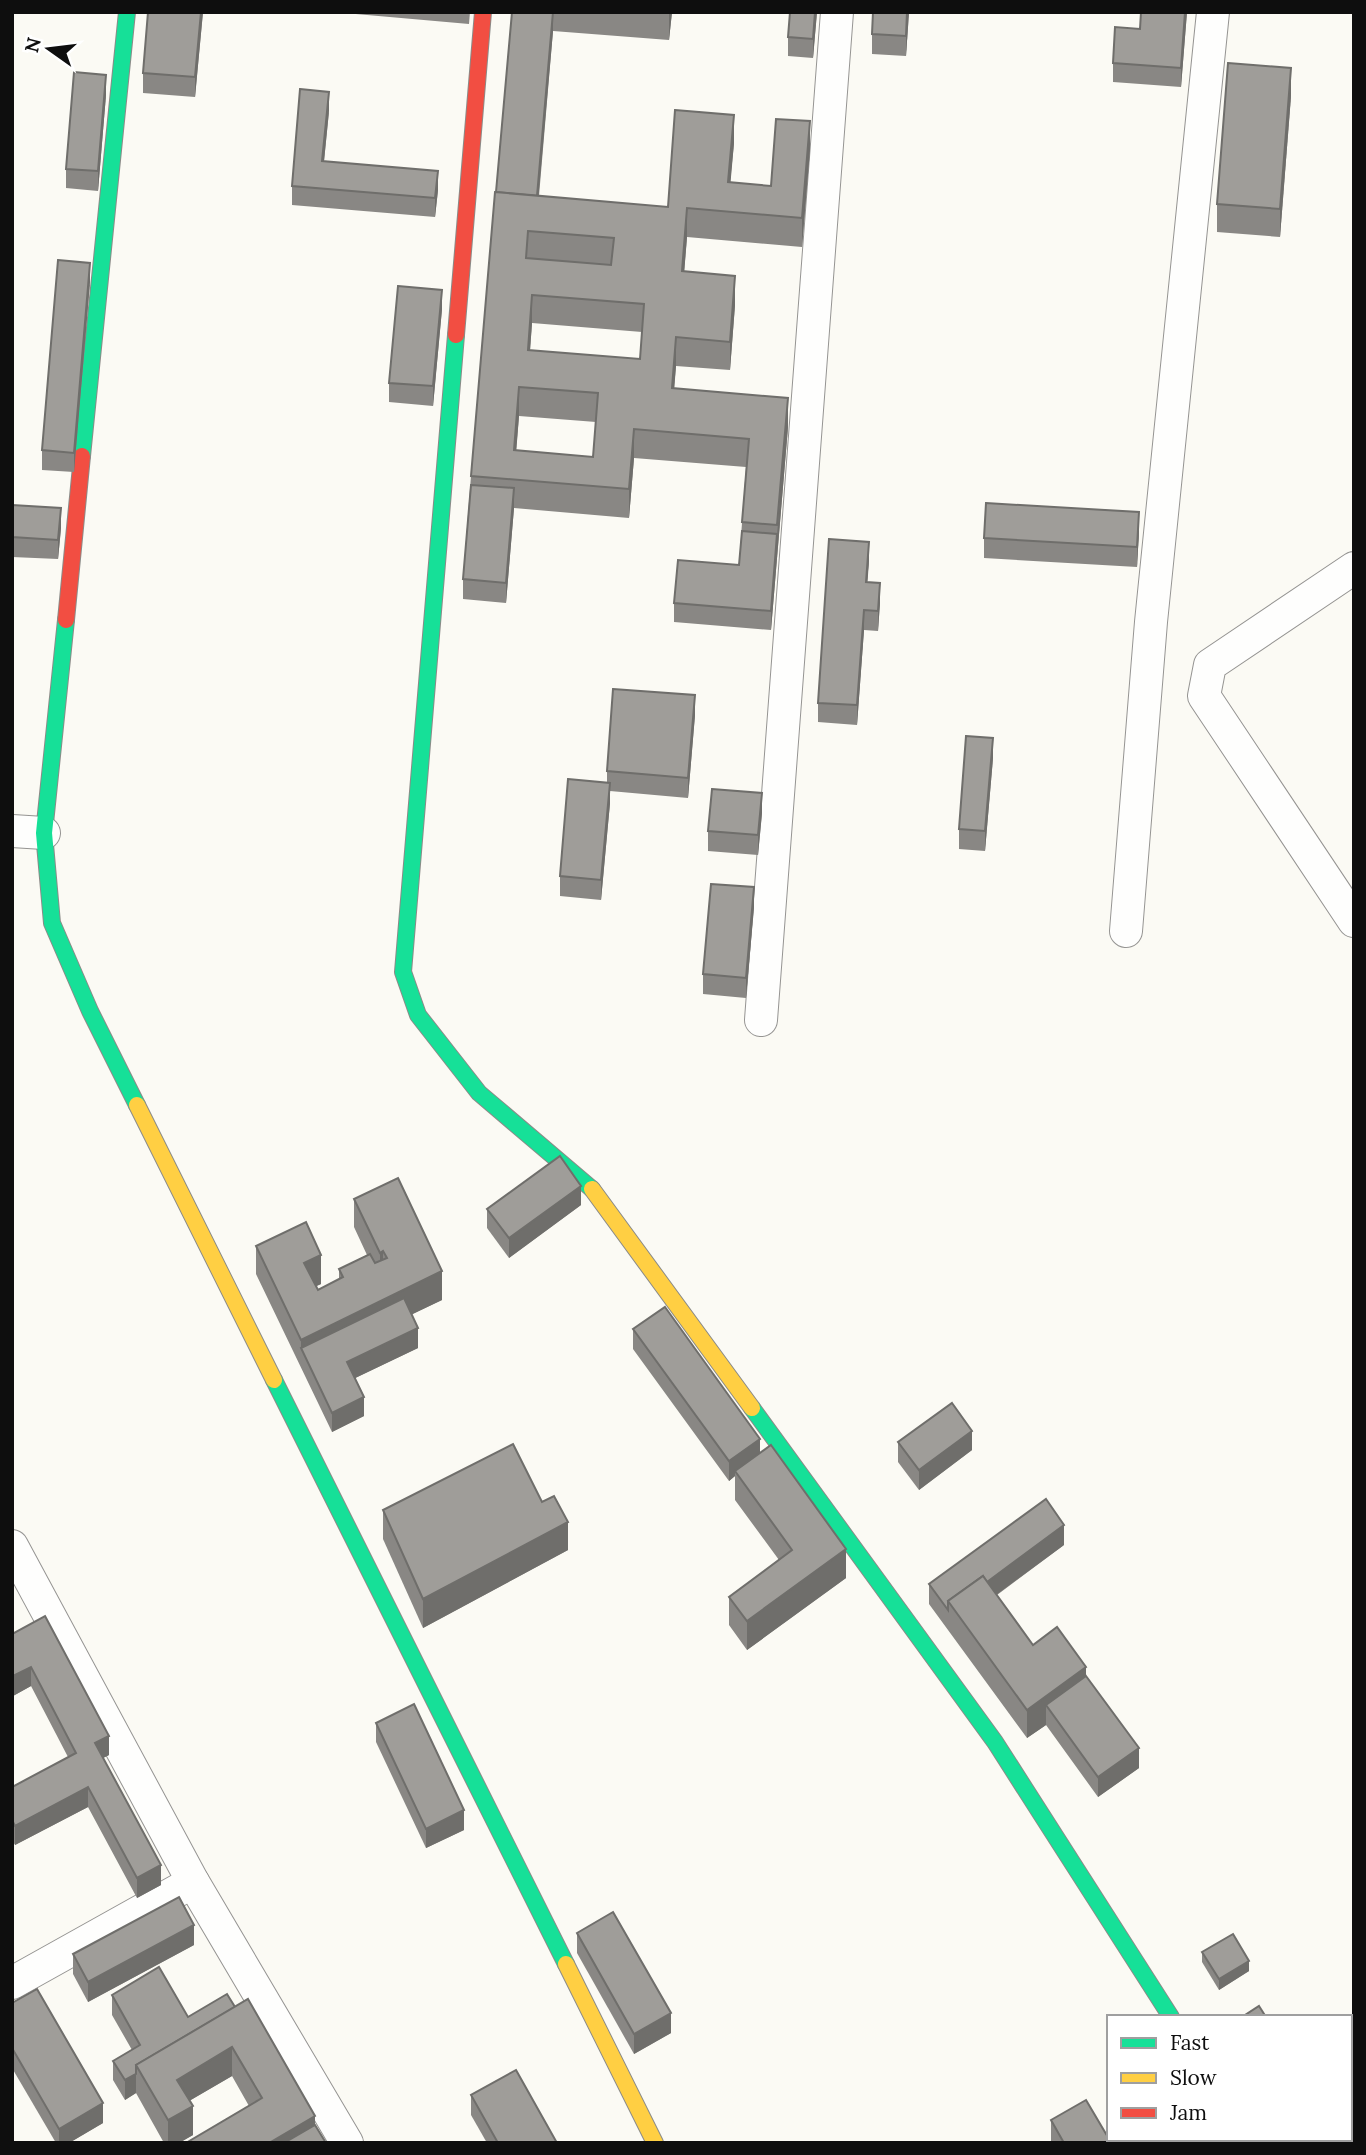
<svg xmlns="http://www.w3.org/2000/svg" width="1366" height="2155" font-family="Lora,serif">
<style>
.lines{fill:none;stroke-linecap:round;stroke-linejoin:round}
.street-casing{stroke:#959492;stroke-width:34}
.fast-casing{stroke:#8b8b88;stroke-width:18}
.slow-casing{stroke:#8b8b88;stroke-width:18}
.jam-casing{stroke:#8b8b88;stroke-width:18}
.street{stroke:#fefefd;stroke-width:32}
.fast{stroke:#16e098;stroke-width:16}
.slow{stroke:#ffcf43;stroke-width:16}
.jam{stroke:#f24e42;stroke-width:16}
.wall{fill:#898784;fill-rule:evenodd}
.shaded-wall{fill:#6f6e6b}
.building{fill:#9f9d99;stroke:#6f6e6b;stroke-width:2;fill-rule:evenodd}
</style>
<rect width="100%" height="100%" fill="#fbfaf4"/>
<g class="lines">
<!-- street casing -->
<g class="street-casing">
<g id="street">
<polyline points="1354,568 1210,665 1204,696 1354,921"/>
<polyline points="12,831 44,833"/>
<polyline points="1126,931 1151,622 1213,12"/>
<polyline points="761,1020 837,12"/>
<polyline points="12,1546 193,1882 347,2143"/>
<polyline points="12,1983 193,1882"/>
<polyline points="1249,2139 1251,2143"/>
</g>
</g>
<!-- fast casing -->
<g class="fast-casing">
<g id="fast">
<polyline points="456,335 403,972 418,1015 479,1093 592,1189"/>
<polyline points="82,456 127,12"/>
<polyline points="66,620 44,833 52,923 90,1011 137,1105"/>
<polyline points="274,1380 566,1964"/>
<polyline points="752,1408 995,1742 1171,2017"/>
</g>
</g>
<!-- slow casing -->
<g class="slow-casing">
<g id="slow">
<polyline points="137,1105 274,1380"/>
<polyline points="592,1189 752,1408"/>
<polyline points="566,1964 655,2143"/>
</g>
</g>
<!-- jam casing -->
<g class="jam-casing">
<g id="jam">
<polyline points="456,335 483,12"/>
<polyline points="66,620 82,456"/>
</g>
</g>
<!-- street -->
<use href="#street" class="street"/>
<!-- fast -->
<use href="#fast" class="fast"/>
<!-- slow -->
<use href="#slow" class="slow"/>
<!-- jam -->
<use href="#jam" class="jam"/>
</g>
<!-- wall -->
<g class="wall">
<polygon points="148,12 203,12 195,97 143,93 143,73"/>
<polygon points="333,12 470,12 469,24"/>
<path d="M 512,12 L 672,12 L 669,40 L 553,31 L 539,196 L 668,207 L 734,143 L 730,183 L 771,186 L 810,150 L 802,247 L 687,237 L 684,272 L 735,305 L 730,370 L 676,366 L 674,388 L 788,427 L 771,630 L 674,622 L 674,603 L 739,565 L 746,467 L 634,458 L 629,518 L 514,508 L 506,603 L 463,599 L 463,579 L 471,476 ZM 532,323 L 642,332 L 640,359 L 530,350 ZM 519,416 L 596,422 L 593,457 L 516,451 Z"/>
<polygon points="817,12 813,58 788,56 788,37"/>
<polygon points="909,12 906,56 872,54 872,34"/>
<polygon points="1141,12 1187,12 1181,87 1113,82 1113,63 1140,29"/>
<polygon points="106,95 98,191 66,188 66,169"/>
<polygon points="1291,96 1280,237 1217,232 1217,204"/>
<polygon points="329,111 324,161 438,190 435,217 292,205 292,186"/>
<polygon points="90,282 74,472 42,470 42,450"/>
<polygon points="442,309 433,406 389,402 389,383"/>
<polygon points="12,505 61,528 58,559 12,557"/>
<polygon points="1139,531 1137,567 984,558 984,538"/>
<polygon points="869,561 867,582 880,602 878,631 864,630 857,725 818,722 818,703"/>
<polygon points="695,715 688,798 610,791 610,803 601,900 560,896 560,876 607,783 607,771"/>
<polygon points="993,758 985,851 959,849 959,829"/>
<polygon points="762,813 758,855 708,851 708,831"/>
<polygon points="754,907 746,998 703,994 703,974"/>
<polygon points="354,1199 442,1300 412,1314 418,1348 355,1378 364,1416 332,1432 256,1274 256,1246 321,1284 316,1286 318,1290 339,1279 339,1269 367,1255 354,1227"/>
<polygon points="581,1205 509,1258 487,1228 487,1209"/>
<polygon points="633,1329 760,1453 846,1578 747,1650 729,1625 729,1597 779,1560 735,1500 735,1476 729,1481 633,1349"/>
<polygon points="898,1442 972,1450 919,1490 898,1462"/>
<polygon points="542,1502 568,1550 423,1628 383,1539 383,1510"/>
<polygon points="1064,1545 997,1595 1033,1645 1086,1676 1139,1768 1098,1797 1046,1725 1027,1738 929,1604 929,1584"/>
<polygon points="12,1634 109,1755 103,1758 161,1885 137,1898 88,1807 15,1845 12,1840 12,1787 68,1757 31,1686 13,1696 12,1694"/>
<polygon points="376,1723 464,1830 426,1848 376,1742"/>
<polygon points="577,1933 671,2033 634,2054 577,1953"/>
<polygon points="194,1945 88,2002 73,1974 73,1954"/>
<polygon points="1202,1952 1249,1971 1219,1990 1202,1962"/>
<polygon points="112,1995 188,2017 235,2007 315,2116 249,2106 232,2076 189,2101 193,2135 179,2143 164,2143 136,2093 125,2100 113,2080 113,2061 132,2050 112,2015"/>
<polygon points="12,2003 103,2123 69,2143 56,2143 12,2068"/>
<polygon points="471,2095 557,2143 487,2143 471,2115"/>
<polygon points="1051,2120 1111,2143 1051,2143"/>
<polygon points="1297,2139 1350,2139 1354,2143 1299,2143"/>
</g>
<!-- shaded-wall -->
<g class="shaded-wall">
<polygon points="201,12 203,12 195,97 195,77"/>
<polygon points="553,12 553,31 536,224 536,204"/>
<polygon points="669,12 672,12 669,40"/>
<polygon points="815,12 817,12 813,58 813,39"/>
<polygon points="907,12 909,12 906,56 906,36"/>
<polygon points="1185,12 1187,12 1181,87 1181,68"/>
<polygon points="1291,68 1291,96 1280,237 1280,209"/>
<polygon points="106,75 106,95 98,191 98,171"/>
<polygon points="329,92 329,111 322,181 322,161"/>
<polygon points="734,115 734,143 728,211 728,182"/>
<polygon points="810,121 810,150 802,247 802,218"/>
<polygon points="438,171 438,190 435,217 435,198"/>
<polygon points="687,208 687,237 682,300 682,271"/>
<polygon points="90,263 90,282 74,472 74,453"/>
<polygon points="735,276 735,305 730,370 730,342"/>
<polygon points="442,290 442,309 433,406 433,386"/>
<polygon points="532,295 532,323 528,378 528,350"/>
<polygon points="676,337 676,366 672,417 672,388"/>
<polygon points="519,387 519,416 514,479 514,450"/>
<polygon points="788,398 788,427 771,630 771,611"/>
<polygon points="634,429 634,458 629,518 629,489"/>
<polygon points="514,488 514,508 506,603 506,583"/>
<polygon points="61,508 61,528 58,559 58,540"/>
<polygon points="1139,512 1139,531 1137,567 1137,547"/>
<polygon points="869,542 869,561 866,602 866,582"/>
<polygon points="880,583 880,602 878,631 878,611"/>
<polygon points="864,610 864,630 857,725 857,705"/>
<polygon points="695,695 695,715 688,798 688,778"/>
<polygon points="993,738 993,758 985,851 985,831"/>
<polygon points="610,783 610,803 601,900 601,880"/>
<polygon points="762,793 762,813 758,855 758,835"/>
<polygon points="754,887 754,907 746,998 746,978"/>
<polygon points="581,1186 581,1205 509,1258 509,1238"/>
<polygon points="383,1251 383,1280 380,1282 380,1253"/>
<polygon points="321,1255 321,1284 304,1292 304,1263"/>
<polygon points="442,1271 442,1300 309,1364 301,1348 301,1340"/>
<polygon points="418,1328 418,1348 347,1382 347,1362"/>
<polygon points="364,1397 364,1416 332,1432 332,1413"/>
<polygon points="972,1431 972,1450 919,1490 919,1470"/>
<polygon points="760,1439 760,1459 735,1471 735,1476 729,1481 729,1461"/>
<polygon points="568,1522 568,1550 423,1628 423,1599"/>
<polygon points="1064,1525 1064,1545 962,1620 952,1607"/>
<polygon points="846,1549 846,1578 747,1650 747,1621"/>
<polygon points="31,1667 31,1686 13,1696 13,1676"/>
<polygon points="1086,1667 1086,1696 1046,1705 1046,1725 1027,1738 1027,1710"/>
<polygon points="109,1736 109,1755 95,1762 95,1743"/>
<polygon points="1139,1748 1139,1768 1098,1797 1098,1777"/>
<polygon points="88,1787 88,1807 15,1845 15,1826"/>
<polygon points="464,1810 464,1830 426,1848 426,1829"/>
<polygon points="161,1865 161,1885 137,1898 137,1878"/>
<polygon points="194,1925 194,1945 88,2002 88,1982"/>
<polygon points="1249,1961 1249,1971 1219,1990 1219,1979"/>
<polygon points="671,2013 671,2033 634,2054 634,2034"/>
<polygon points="232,2047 232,2076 177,2108 177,2080"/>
<polygon points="136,2074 136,2093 125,2100 125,2080"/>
<polygon points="103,2103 103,2123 69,2143 59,2143 59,2129"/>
<polygon points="193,2106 193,2135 179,2143 168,2143 168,2120"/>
<polygon points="315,2116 315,2143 269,2143"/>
<polygon points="1226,2139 1246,2139 1246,2143 1220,2143"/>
</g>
<!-- building -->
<g class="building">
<polygon points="148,12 201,12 195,77 143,73"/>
<polygon points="512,12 553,12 537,196 496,192"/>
<polygon points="790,12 815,12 813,39 788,37"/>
<polygon points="873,12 907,12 906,36 872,34"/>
<polygon points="1141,12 1185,12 1181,68 1113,63 1115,27 1140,29"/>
<polygon points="1228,63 1291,68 1280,209 1217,204"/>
<polygon points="74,72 106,75 98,171 66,169"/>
<polygon points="300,89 329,92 322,161 438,171 435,198 292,186"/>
<path d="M 675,110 L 734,115 L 728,182 L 771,186 L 776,119 L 810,121 L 802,218 L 687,208 L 682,271 L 735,276 L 730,342 L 676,337 L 672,388 L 788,398 L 777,525 L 742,522 L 749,439 L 634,429 L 629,489 L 471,476 L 495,192 L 668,207 ZM 528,231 L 614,238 L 611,265 L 526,258 ZM 532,295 L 644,304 L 640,359 L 528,350 ZM 519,387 L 598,393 L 593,457 L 514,450 Z"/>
<polygon points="58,260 90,263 74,453 42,450"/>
<polygon points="398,286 442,290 433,386 389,383"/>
<polygon points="471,485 514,488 506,583 463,579"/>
<polygon points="986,503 1139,512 1137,547 984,538"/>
<polygon points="12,505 61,508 58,540 12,537"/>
<polygon points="742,531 777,534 771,611 674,603 678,560 739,565"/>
<polygon points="829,539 869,542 866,582 880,583 878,611 864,610 857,705 818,703"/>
<polygon points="613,689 695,695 688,778 607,771"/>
<polygon points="966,736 993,738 985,831 959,829"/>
<polygon points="568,779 610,783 601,880 560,876"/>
<polygon points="712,789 762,793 758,835 708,831"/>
<polygon points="711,884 754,887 746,978 703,974"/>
<polygon points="560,1156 581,1186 509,1238 487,1209"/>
<polygon points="398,1178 442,1271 301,1340 256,1246 306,1222 321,1255 304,1263 318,1290 343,1277 339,1269 370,1254 375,1263 387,1258 383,1251 380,1253 354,1199"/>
<polygon points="404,1298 418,1328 347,1362 364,1397 332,1413 301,1348"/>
<polygon points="665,1307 760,1439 729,1461 633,1329"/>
<polygon points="952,1403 972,1431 919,1470 898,1442"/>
<polygon points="513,1444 542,1502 554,1496 568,1522 423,1599 383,1510"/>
<polygon points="771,1445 846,1549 747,1621 729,1597 792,1550 735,1471"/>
<polygon points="1046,1499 1064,1525 987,1582 983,1576 948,1601 948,1610 929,1584"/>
<polygon points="983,1576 1033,1645 1057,1627 1086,1667 1027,1710 948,1601"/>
<polygon points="45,1616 109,1736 95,1743 161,1865 137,1878 88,1787 15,1826 12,1820 12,1787 76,1753 31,1667 13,1676 12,1675 12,1634"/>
<polygon points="1086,1676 1139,1748 1098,1777 1046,1705"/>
<polygon points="414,1704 464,1810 426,1829 376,1723"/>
<polygon points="179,1897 194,1925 88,1982 73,1954"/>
<polygon points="613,1912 671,2013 634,2034 577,1933"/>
<polygon points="1233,1934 1249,1961 1219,1979 1202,1952"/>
<polygon points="159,1967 188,2017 227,1994 235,2007 136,2065 136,2074 125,2080 113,2061 140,2045 112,1995"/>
<polygon points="37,1989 103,2103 59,2129 12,2048 12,2003"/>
<polygon points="248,1999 315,2116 269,2143 186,2143 262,2098 232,2047 177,2080 193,2106 168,2120 136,2065"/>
<polygon points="1259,2006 1266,2017 1242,2017"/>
<polygon points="516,2070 557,2143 498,2143 471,2095"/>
<polygon points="1086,2100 1109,2139 1111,2143 1064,2143 1051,2120"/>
<polygon points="315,2125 326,2143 284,2143"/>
<polygon points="1350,2132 1354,2138 1354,2143 1311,2143 1309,2139 1350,2139"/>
<polygon points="1141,2139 1226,2139 1220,2143 1135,2143"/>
</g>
<!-- border -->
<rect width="1366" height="2155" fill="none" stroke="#0e0e0e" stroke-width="28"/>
<!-- legend -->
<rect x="1107" y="2015" width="245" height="126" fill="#ffffff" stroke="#9f9f9f" stroke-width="2"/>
<rect x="1121" y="2038" width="35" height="10" fill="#16e098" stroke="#9f9f9f" stroke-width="2"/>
<text x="1170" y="2050" font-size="21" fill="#0e0e0e">Fast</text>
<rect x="1121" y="2073" width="35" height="10" fill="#ffcf43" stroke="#9f9f9f" stroke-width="2"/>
<text x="1170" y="2085" font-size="21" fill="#0e0e0e">Slow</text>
<rect x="1121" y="2108" width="35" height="10" fill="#f24e42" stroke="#9f9f9f" stroke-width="2"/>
<text x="1170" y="2120" font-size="21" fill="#0e0e0e">Jam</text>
<!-- north arrow -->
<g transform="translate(49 49) rotate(284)" stroke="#ffffff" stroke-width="5" paint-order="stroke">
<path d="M0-5L12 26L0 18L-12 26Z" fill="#0e0e0e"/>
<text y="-10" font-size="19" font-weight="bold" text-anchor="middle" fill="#0e0e0e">N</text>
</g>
</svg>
